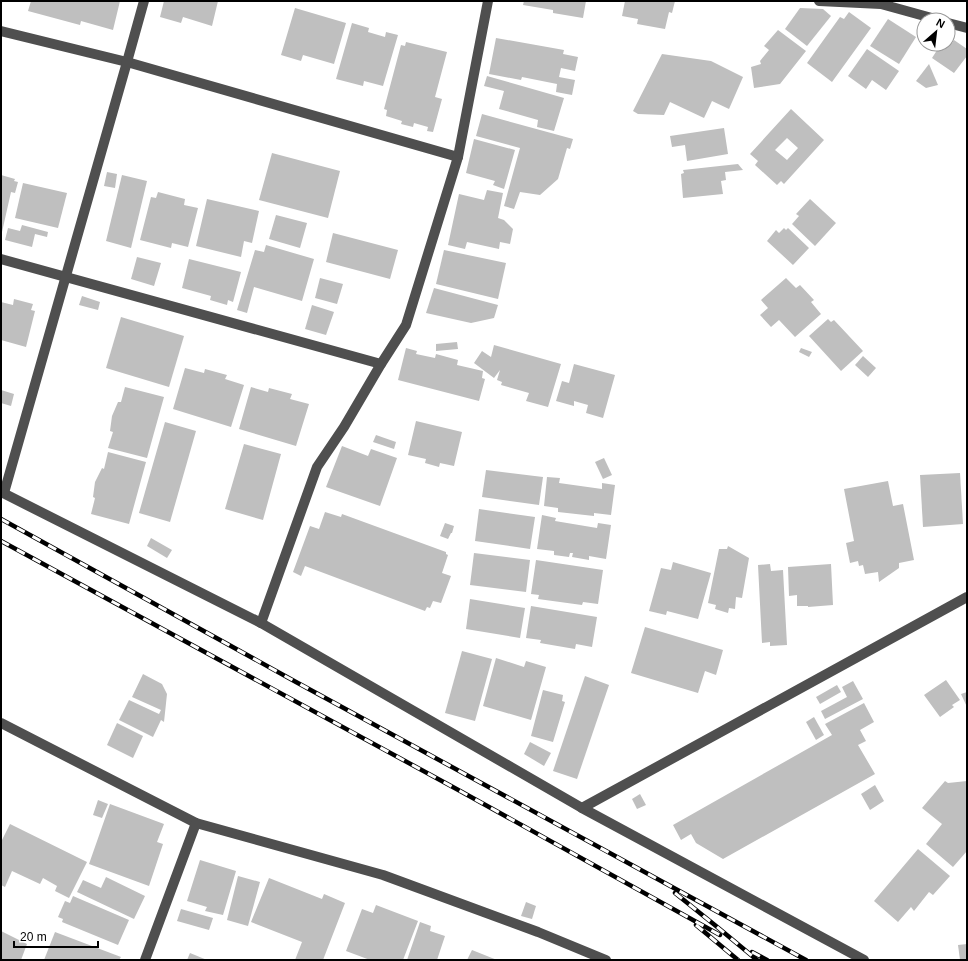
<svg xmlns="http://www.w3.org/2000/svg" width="968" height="961" font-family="Helvetica,sans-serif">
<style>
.building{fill:#bfbfbf;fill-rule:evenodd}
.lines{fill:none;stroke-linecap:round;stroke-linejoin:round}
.minor{stroke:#4f4f4f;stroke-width:10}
.rail-casing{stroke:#000;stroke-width:4.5}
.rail{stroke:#fff;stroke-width:3;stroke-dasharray:9;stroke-linecap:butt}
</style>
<rect width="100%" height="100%" fill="#fff"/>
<!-- building -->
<g class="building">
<polygon points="31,1 120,1 113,30 81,21 80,25 28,11"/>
<polygon points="164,1 218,1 212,26 183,17 181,23 160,17"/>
<polygon points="524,1 586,1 583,18 553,13 553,10 523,5"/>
<polygon points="625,1 675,1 672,13 669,12 665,29 637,24 638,19 622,16"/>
<polygon points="295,8 346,23 334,64 303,55 301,61 281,55"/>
<polygon points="800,8 823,9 831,16 807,46 785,29"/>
<polygon points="849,12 871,28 832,82 807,63 840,17 844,19"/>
<polygon points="888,19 916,37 899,64 870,46"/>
<polygon points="352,23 369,28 368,32 385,37 386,32 398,35 383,86 364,81 363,86 336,79"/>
<polygon points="778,30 806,51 780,84 754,88 751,67 761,64 760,61 769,50 764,46"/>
<polygon points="496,38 564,50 563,54 578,57 575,71 561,68 559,77 575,80 572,95 556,92 557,84 522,77 521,80 489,74"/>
<polygon points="948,40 952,43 954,40 967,49 967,56 954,73 932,58 941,44 948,44"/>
<polygon points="406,42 447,52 435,97 442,99 433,132 427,131 428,127 414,123 413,127 401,124 402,121 386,116 387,110 384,109 401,45 405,46"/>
<polygon points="867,49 899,71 886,90 872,80 866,89 848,76"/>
<polygon points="662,54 711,61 743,77 729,109 712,101 704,118 670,102 664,115 638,114 633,111"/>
<polygon points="929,64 938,85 926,88 916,81"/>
<polygon points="487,76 564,98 554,131 537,127 538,120 499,109 504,91 484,86"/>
<path d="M 791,109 L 824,140 L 784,184 L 781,181 L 777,185 L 755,165 L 758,161 L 750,154 ZM 787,138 L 798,148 L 787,160 L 775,150 Z"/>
<polygon points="482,114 573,139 570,149 567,148 558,179 540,195 520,192 514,209 504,206 520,148 476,136"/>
<polygon points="724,128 728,154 687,161 685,145 672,147 670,136"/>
<polygon points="474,139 515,150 504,189 493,185 495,181 466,173"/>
<polygon points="272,153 340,171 328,218 259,200"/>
<polygon points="738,164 743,170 725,172 726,180 721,181 723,194 683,198 681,174 684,173 683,170"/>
<polygon points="107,172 117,174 115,188 104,186"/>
<polygon points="1,175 15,179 14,181 18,182 15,193 11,192 2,232"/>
<polygon points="122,175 147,181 131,248 106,241"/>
<polygon points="23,183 67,193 58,228 15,218"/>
<polygon points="487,190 503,193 498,218 504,220 513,229 510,244 500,242 499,249 467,242 465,249 448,245 459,194 484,200"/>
<polygon points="158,192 185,199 184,205 198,208 188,247 172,243 171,248 140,240 151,197 156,198"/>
<polygon points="207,199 259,211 252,243 244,241 241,257 196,246"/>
<polygon points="810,199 836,223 815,246 792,224 799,216 796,214"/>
<polygon points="276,215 307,223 300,248 269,239"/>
<polygon points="22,225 48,232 47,237 35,234 32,247 5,240 8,228 20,231"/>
<polygon points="784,228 786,230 788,228 809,248 793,265 767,241 776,230 779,233"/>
<polygon points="333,233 398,250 390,279 326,262"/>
<polygon points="266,245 314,259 302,301 254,287 247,313 237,310 255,250 264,252"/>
<polygon points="444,250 506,263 498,299 436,284"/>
<polygon points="137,257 161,263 154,286 131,279"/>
<polygon points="189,259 241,272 233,302 228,300 227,305 210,300 211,296 182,288"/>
<polygon points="320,278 343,284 337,304 315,298"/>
<polygon points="786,278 796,288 800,285 814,300 811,302 821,314 795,337 779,320 771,327 760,315 768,308 761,300"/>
<polygon points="434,288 498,305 494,318 471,323 426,313"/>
<polygon points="82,296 100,302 98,310 79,305"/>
<polygon points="14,299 33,304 31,310 35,311 26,347 1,340 1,302 13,305"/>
<polygon points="312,305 334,312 326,335 305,329"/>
<polygon points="121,317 184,336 169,387 106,368"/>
<polygon points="828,319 831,322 834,320 863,351 841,371 809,336"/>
<polygon points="457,342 458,349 436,351 436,344"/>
<polygon points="494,345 561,364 548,407 526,401 529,393 501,385 502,382 497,380 500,370 494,378 474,363 482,351 491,357"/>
<polygon points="406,348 417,351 416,354 435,358 436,354 458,360 457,365 483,371 482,378 485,379 479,401 398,380"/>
<polygon points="801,348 812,352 809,357 799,352"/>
<polygon points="863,356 876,368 868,377 855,365"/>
<polygon points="574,364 615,375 603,418 586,413 588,405 574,401 574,406 556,401 562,381 569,383"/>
<polygon points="185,368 204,373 205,369 227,375 225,379 244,385 231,427 173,409"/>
<polygon points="125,387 164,397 147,458 108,448 113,432 110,431 112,416 118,402 121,402"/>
<polygon points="251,387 268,392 269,388 292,394 290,399 309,404 296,446 239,429"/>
<polygon points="1,390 14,394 11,406 1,403"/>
<polygon points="416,421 462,432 454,466 440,463 439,467 425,463 426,459 408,455"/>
<polygon points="165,422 196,431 170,522 139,513"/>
<polygon points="376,435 396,442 394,449 373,442"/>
<polygon points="244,444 281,454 263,520 225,509"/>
<polygon points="342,446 368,456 371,449 397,458 380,506 326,487"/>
<polygon points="108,452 146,462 129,524 91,514 95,498 93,497 95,482 102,468 104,469"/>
<polygon points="604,458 612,475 603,479 595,462"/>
<polygon points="486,470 543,477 539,505 482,497"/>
<polygon points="960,473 963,524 923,527 920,475"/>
<polygon points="547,477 560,478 559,483 602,489 602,483 615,485 611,515 594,513 594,516 558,512 558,508 544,506"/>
<polygon points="888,481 893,506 903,504 914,560 899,563 899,568 879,582 878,572 865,574 863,565 859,566 858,561 850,563 846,543 854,541 844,489"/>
<polygon points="479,509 535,517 530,549 475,541"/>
<polygon points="325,512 341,517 342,514 446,552 446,554 448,555 442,573 451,576 441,603 433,601 430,608 427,607 425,611 305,566 301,576 293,572 310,526 319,529"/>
<polygon points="542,515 556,518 555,521 597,528 598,523 611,525 606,559 589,556 589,560 572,557 573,553 570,553 569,557 554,555 554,551 537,549"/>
<polygon points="445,523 454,526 452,533 451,533 448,539 440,536"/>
<polygon points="151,538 172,550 167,558 147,546"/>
<polygon points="728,546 749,558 742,598 736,597 735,609 729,608 728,613 715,609 716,605 708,603 719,549 727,549"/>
<polygon points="474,553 530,560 526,592 470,585"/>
<polygon points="536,560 603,570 598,604 583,602 582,605 538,599 539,595 531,594"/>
<polygon points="673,562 711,573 698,619 667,611 666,615 649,611 661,568 671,570"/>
<polygon points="770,564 771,571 783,570 787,645 770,646 770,642 762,643 758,565"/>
<polygon points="831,564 833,605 808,607 808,606 797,606 797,595 789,596 788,567"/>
<polygon points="470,599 525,608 520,638 466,629"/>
<polygon points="531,606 597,617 592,647 576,644 575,649 540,643 541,640 526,638"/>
<polygon points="645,627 723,650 716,675 705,671 698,693 631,673"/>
<polygon points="462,651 492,659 475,721 445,713"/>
<polygon points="496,658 524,667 526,661 546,667 531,720 483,706"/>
<polygon points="143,674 162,684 167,694 164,722 161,720 153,737 119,720 129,700 159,714 161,710 132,697"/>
<polygon points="585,676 609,685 577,779 553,771"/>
<polygon points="946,680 960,700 952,705 954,707 940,717 924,695"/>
<polygon points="853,681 863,699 825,719 821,711 847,697 842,687"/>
<polygon points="837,685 841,692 820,704 816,697"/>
<polygon points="543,690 563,695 562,701 565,702 553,742 531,736"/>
<polygon points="967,692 967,707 961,694"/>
<polygon points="864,703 874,722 860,730 866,741 858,745 875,774 723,859 696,843 691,834 681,840 673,825 832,735 825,724"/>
<polygon points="814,717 824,735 816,740 806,722"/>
<polygon points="117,723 143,736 133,758 107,745"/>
<polygon points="530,742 551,753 544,766 524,754"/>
<polygon points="945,781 948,783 967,781 967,851 953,867 926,844 942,824 922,808"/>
<polygon points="875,785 884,801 870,810 861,794"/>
<polygon points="640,794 646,805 637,809 632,799"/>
<polygon points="98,800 108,804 102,818 93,815"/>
<polygon points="110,804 164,824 157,842 163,844 149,886 89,864"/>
<polygon points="10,824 87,862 69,898 55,891 57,886 43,878 40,884 12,871 5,887 1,885 1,842"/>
<polygon points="918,849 950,876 933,895 929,892 914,911 911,907 898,922 874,901"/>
<polygon points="200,860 236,871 223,915 205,911 207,907 187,901"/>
<polygon points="238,876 260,882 248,926 227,920"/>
<polygon points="106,877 145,896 134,919 77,892 83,880 101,888"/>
<polygon points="269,878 322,899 324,894 345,903 323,960 295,960 302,942 251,922"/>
<polygon points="73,896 129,920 118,945 62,922 63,919 58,917 65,901 70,903"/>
<polygon points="526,902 536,906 532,919 521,916"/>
<polygon points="376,905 418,921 403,960 370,960 346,951 362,909 373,913"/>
<polygon points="181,909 213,918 209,930 177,921"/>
<polygon points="420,922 431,926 430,931 445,936 437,960 407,960"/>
<polygon points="1,931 27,944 21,960 1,960"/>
<polygon points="55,932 121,957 119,960 44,960"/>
<polygon points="967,944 967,960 960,960 958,945"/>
<polygon points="472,950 497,960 467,960"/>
<polygon points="190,953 207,960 187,960"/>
</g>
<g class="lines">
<!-- minor -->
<g class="minor">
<polyline points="819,1 881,4 939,20"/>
<polyline points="948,23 967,28"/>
<polyline points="1,31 127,62 458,157"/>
<polyline points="1,259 381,364"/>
<polyline points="1,492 261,623 582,808 864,960"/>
<polyline points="4,493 127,62 144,1"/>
<polyline points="261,623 317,467 344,427 381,364 406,325 458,157 488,1"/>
<polyline points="1,723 196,823 383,875 538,932 606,960"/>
<polyline points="582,808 967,597"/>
<polyline points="145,960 196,823"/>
</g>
<!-- rail casing -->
<g class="rail-casing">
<g id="rail">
<polyline points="1,519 296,682 806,960"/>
<polyline points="1,541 462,792 720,935"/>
<polyline points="675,893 716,926 757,960"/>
<polyline points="696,925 738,960"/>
<polyline points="752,952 767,960"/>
</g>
</g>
<!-- rail -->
<use href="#rail" class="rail"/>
</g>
<!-- border -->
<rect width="968" height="961" fill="none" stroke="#000000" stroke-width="4"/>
<!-- north arrow -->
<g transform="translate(936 32) rotate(28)"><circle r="19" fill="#ffffff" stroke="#999999"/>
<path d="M0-3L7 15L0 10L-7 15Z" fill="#000000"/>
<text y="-6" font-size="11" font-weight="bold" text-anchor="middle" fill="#000000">N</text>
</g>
<!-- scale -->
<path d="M14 941v6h84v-6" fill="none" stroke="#000000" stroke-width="2"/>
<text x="20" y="941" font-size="12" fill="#000000" stroke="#ffffff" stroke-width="3" paint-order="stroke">20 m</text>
</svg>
